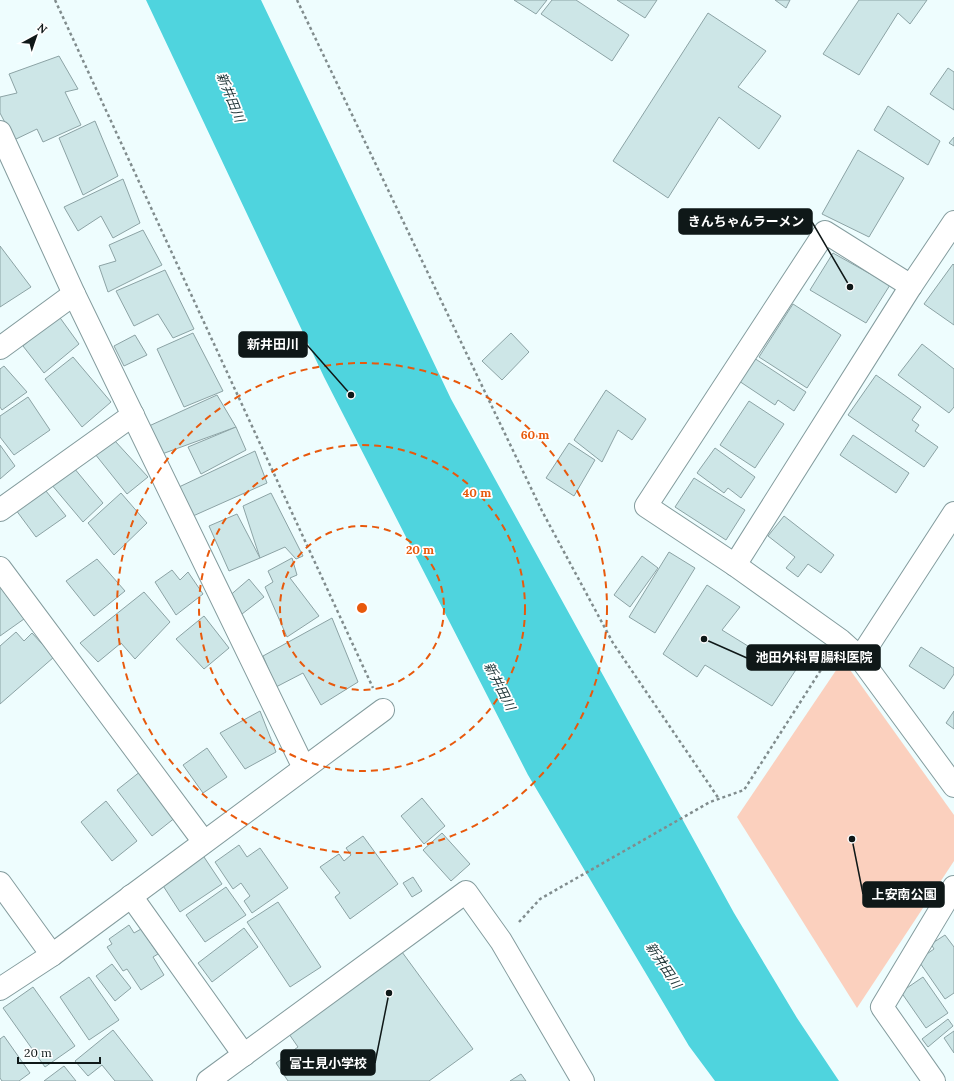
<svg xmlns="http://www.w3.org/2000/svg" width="954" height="1081" font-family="Lora,'Noto Sans JP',serif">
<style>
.green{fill:#fbd0be}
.water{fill:#4fd4de}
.building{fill:#cde6e7;stroke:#8ca3a5}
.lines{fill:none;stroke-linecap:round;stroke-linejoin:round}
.minor-casing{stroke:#849c9e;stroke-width:24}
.tertiary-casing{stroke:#849c9e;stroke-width:24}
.path{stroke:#808c8d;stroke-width:2.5;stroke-dasharray:3 3;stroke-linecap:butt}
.minor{stroke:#fff;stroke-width:22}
.tertiary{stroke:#fff;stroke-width:22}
.ring{fill:none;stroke:#e8590c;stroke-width:2;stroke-dasharray:7 5}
.labels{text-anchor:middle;stroke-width:3.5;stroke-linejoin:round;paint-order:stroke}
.water-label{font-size:13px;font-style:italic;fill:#1e3537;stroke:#fff}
.centre{fill:#e8590c;stroke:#fff;stroke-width:2}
.ring-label{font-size:12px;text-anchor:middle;font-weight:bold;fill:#e8590c;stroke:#fff;stroke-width:3.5;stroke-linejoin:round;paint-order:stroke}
.leader{fill:none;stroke:#0f1818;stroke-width:1.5}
.callout-dot{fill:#0f1818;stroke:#fff;stroke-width:1.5}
.callout{fill:#0f1818;stroke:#0f1818;stroke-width:1.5}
.callout-label{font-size:13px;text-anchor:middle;font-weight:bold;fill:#fff}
</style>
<rect width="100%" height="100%" fill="#eefdfe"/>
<!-- green -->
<polygon class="green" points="843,660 954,815 954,861 857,1008 737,817"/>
<!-- water -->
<polygon class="water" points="146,0 261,0 451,399 734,913 797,1018 839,1081 715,1081 689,1046 528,775 324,377"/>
<!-- building -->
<g class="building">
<polygon points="514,0 547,0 536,14"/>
<polygon points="552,0 576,0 629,35 612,61 541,14"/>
<polygon points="617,0 657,0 645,18"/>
<polygon points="775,0 790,0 786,8"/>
<polygon points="859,0 927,0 910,24 898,13 859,75 823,54"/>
<polygon points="708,13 766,51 738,87 781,116 759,149 719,117 668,198 613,161"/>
<polygon points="59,56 78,89 65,92 81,125 43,142 37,129 14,140 0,113 0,97 17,93 9,74"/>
<polygon points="948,68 954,72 954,110 930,94"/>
<polygon points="888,106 940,141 928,165 874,130"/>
<polygon points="95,121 118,176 83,195 59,138"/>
<polygon points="954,137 954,146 949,143"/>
<polygon points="858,150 904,178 869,237 822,214"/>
<polygon points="123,179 140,223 113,238 101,216 78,231 64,207"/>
<polygon points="143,230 162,265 108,292 99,266 116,261 109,245"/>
<polygon points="0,246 31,287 0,307"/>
<polygon points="833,253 890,285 866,323 810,290"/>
<polygon points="953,264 954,265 954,325 924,304"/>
<polygon points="165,270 194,329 173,338 158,314 134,326 116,291"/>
<polygon points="793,304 841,335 807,388 759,357"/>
<polygon points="58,315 79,344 44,373 23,346"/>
<polygon points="193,333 223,391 184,407 157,349"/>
<polygon points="511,333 529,352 502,380 482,361"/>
<polygon points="135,335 147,355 124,366 114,346"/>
<polygon points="922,344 954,369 954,407 949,413 898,375"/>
<polygon points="73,357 111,402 82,427 45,379"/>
<polygon points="754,358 806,392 794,411 778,400 775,405 739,381"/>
<polygon points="4,366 27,392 2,410 0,407 0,369"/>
<polygon points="876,375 921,407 912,420 919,425 915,431 938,447 924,467 848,415"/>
<polygon points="606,390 646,419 632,440 618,430 602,462 574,440"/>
<polygon points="217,395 236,427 162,454 149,426"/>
<polygon points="28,397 50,430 14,455 0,437 0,416"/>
<polygon points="749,401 784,424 755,468 720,445"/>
<polygon points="236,427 246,450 201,474 188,447"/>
<polygon points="853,435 909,473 896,493 840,455"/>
<polygon points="115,441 148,477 127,494 95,454"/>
<polygon points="569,443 595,460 574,496 546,478"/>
<polygon points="0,445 15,466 0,479"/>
<polygon points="715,448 755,477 741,498 728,488 724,493 697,473"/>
<polygon points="255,451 267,483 193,516 179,487"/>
<polygon points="74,468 103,503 83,522 51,484"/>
<polygon points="694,478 745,510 726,540 675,507"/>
<polygon points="42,486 66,516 36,537 13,506"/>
<polygon points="121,493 147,523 114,555 88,523"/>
<polygon points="271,493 303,556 296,559 285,547 260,558 243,506"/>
<polygon points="237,514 260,558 229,571 209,526"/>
<polygon points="784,516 834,555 821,573 808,564 798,577 786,568 795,557 768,536"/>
<polygon points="669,552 695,568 655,633 629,617"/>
<polygon points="642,556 658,568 630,607 614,595"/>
<polygon points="292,558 297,575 290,578 319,616 287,637 265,587 273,582 268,571"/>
<polygon points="97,559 125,591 94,616 66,581"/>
<polygon points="172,570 180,580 188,572 203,594 176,615 155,582"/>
<polygon points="249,579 264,597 242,614 227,598"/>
<polygon points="707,585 740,607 722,630 782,667 794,648 805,656 772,706 705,665 697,677 663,654"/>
<polygon points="0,587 24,619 0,636"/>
<polygon points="144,592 170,622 135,659 121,643 98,662 80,643"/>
<polygon points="204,616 229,648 204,669 176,639"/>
<polygon points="332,618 358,682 321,705 303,673 276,687 263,656"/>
<polygon points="16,632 24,641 32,633 54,657 0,704 0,646"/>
<polygon points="921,647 954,668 954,674 944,689 909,666"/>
<polygon points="260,711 276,752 245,769 220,733"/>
<polygon points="954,711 954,729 946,723"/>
<polygon points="207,748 227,777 203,793 183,765"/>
<polygon points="141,771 176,817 152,836 117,790"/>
<polygon points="422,798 445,826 424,844 401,816"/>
<polygon points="106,801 137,841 112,861 81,822"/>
<polygon points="442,833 470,864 451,881 423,850"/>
<polygon points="363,836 398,884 350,919 335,897 340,893 320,867 339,854 344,861 351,855 346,848"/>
<polygon points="239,845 247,857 260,848 288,888 252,913 244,901 250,896 241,883 233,889 215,862"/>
<polygon points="202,854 222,884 180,912 160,881"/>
<polygon points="413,877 422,891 412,897 403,883"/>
<polygon points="226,887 246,915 205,942 186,915"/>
<polygon points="278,902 321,967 290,987 247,922"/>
<polygon points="129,925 134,933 141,929 158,954 153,957 164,975 141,990 127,969 123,971 107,947 112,944 109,939"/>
<polygon points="244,928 258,947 212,982 198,963"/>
<polygon points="945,935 954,947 954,993 945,999 918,960 934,949 931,944"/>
<polygon points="402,952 473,1049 429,1081 288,1081 276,1063 298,1047 289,1034"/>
<polygon points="112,964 131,988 115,1001 96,976"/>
<polygon points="89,977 119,1020 89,1040 60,997"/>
<polygon points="923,977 948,1013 926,1028 901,992"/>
<polygon points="33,987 75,1046 45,1067 3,1008"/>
<polygon points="948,1019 953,1026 928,1047 922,1039"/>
<polygon points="113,1030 153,1081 115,1081 102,1065 88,1076 75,1061"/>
<polygon points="954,1031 954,1053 944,1038"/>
<polygon points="4,1036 30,1073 19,1081 2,1081 0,1078 0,1039"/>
<polygon points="64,1066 76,1081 44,1081"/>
<polygon points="521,1074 526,1081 510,1081"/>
</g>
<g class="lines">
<!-- minor casing -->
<g class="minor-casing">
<g id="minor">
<polyline points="0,132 74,294 304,768"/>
<polyline points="911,286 825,232 646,506 735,565 840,640 860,658 954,786"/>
<polyline points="0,348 74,294"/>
<polyline points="0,510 133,415"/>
<polyline points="735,565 911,286 954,222"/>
<polyline points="0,568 204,842"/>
<polyline points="0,883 52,955 383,710"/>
<polyline points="131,896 244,1055"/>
<polyline points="208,1081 466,892 501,941 583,1081"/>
<polyline points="934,1081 882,1007 954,887"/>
</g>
</g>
<!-- tertiary casing -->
<g class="tertiary-casing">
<g id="tertiary">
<polyline points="860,658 954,513"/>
<polyline points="0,989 52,955"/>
</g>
</g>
<!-- path -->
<g class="path">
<polyline points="55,0 373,688"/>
<polyline points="297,0 542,511 613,643 719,799"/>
<polyline points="519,922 540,899 710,802 744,790 826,662"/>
</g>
<!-- minor -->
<use href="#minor" class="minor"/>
<!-- tertiary -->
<use href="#tertiary" class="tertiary"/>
</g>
<!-- distance rings -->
<g class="ring">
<circle cx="362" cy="608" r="82"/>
<circle cx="362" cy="608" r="163"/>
<circle cx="362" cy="608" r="245"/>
</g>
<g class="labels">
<!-- water labels -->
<g class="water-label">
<text transform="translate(231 97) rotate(68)" y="5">新井田川</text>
<text transform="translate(500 686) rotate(63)" y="5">新井田川</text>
<text transform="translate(664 965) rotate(56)" y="5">新井田川</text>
</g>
</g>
<circle cx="362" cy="608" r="6" class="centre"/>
<g class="ring-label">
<text x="535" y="439">60 m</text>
<text x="477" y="497">40 m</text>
<text x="420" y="554">20 m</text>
</g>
<!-- callouts -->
<path class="leader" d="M850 287L812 222M351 395L307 345M704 639L747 658M852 839L863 894M389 993L375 1063"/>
<g class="callout-dot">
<circle cx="850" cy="287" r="4"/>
<circle cx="351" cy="395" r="4"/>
<circle cx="704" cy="639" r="4"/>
<circle cx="852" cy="839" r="4"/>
<circle cx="389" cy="993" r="4"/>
</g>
<g class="callout">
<rect x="679" y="209" width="133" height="25" rx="4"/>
<rect x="239" y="332" width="68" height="25" rx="4"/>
<rect x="747" y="645" width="133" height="25" rx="4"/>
<rect x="863" y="882" width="81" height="25" rx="4"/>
<rect x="281" y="1050" width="94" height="25" rx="4"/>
</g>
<g class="callout-label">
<text x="746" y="226">きんちゃんラーメン</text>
<text x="273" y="349">新井田川</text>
<text x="814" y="662">池田外科胃腸科医院</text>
<text x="904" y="899">上安南公園</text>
<text x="328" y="1068">富士見小学校</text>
</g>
<!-- north arrow -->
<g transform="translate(36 36) rotate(40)" stroke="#ffffff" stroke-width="3" paint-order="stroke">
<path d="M0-3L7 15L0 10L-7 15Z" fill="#0f1818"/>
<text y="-6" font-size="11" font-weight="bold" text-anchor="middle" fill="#0f1818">N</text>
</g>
<!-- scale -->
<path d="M18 1057v6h82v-6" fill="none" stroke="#0f1818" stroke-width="2"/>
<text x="24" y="1057" font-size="12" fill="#0f1818" stroke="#ffffff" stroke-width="3" paint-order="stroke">20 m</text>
</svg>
